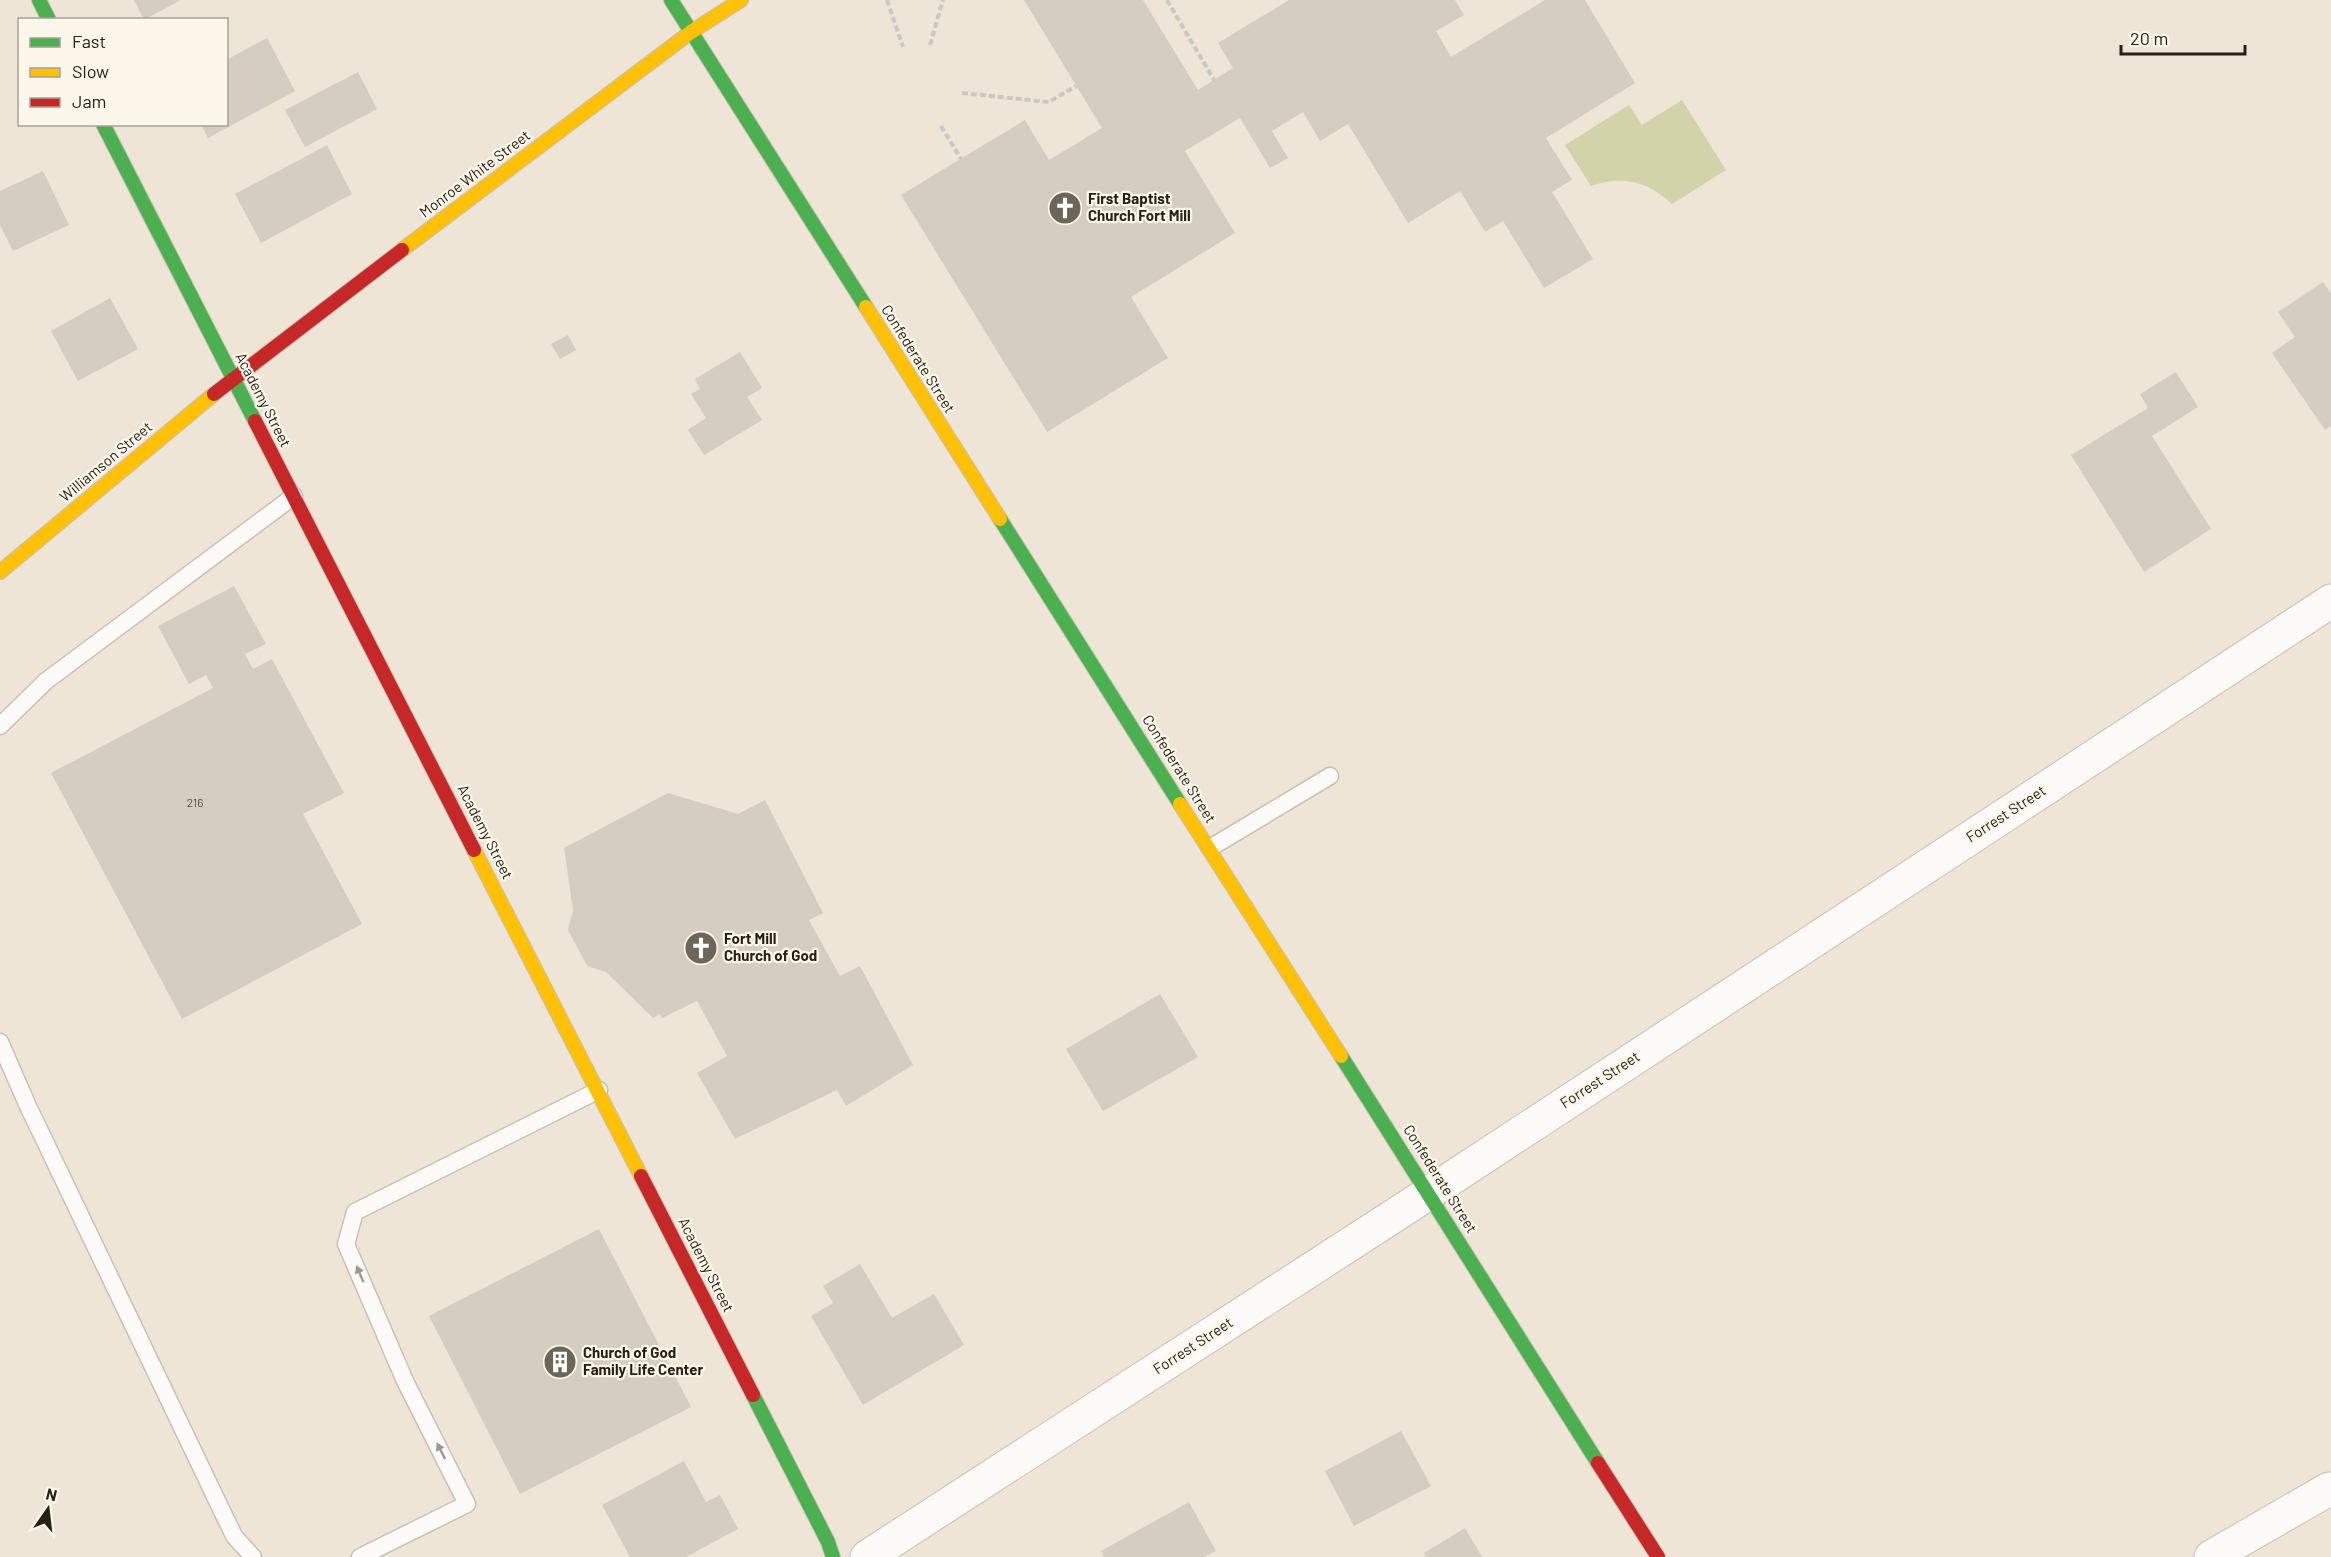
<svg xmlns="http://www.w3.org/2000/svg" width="2331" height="1557" font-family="Barlow,sans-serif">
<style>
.green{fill:#d1d3a8}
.building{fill:#d5cdc2}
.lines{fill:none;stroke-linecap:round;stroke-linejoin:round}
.lane-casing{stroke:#c8c0b5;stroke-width:19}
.street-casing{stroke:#c8c0b5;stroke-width:35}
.fast-casing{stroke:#c8c0b5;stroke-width:16}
.slow-casing{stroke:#c8c0b5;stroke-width:16}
.jam-casing{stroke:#c8c0b5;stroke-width:16}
.path{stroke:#cbc7c2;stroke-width:4;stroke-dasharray:6 3;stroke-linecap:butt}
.lane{stroke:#fcfbf9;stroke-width:16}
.street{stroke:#fcfbf9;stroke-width:33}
.fast{stroke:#4caf50;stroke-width:14}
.slow{stroke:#ffc107;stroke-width:14}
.jam{stroke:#c62828;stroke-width:14}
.oneway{fill:#9c9893}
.labels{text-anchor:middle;stroke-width:4.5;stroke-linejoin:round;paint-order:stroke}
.number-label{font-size:12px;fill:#544d43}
.street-label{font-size:15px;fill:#262016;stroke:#fdf6eb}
.poi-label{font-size:15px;font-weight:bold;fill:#262016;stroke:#fdf6eb;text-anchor:start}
</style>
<rect width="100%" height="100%" fill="#eee5d7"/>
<!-- green -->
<path class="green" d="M 1682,100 L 1726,170 L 1672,204 C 1648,181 1622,175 1591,186 L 1565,145 L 1629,105 L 1642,125 Z"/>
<!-- building -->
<g class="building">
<polygon points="134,0 181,0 144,20"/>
<polygon points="1024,0 1143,0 1198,90 1233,68 1218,43 1289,0 1455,0 1464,15 1436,31 1451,57 1545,0 1585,0 1635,83 1546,138 1572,180 1552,192 1593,259 1544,288 1503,221 1485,232 1460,191 1408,223 1348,124 1320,141 1303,112 1272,131 1288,158 1270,168 1240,118 1185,151 1235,233 1131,297 1168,358 1047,432 901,195 1025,120 1049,160 1102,128"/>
<polygon points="267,38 295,91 208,138 201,124 226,124 226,60"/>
<polygon points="358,72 377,109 305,147 285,110"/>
<polygon points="327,145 352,194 261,243 235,194"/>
<polygon points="43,171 69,225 13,251 0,225 0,191"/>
<polygon points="2323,282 2331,293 2331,426 2325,430 2272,353 2295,337 2278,312"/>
<polygon points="110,298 138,349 78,381 51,331"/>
<polygon points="568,335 576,350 560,359 551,344"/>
<polygon points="740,352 762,388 747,397 762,420 704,455 688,430 706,418 691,394 700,389 695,379"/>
<polygon points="2176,372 2198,407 2152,436 2211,529 2144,572 2071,455 2148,408 2140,394"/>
<polygon points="234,586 266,644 245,654 253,669 272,659 344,793 303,814 362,924 182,1019 51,773 213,688 206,675 189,684 158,626"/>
<polygon points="668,793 738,814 765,800 823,913 809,920 840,976 860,966 913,1065 846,1106 837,1090 735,1139 697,1073 727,1056 697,1001 662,1018 660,1014 653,1018 606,972 587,966 568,930 573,910 564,848"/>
<polygon points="1160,994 1198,1057 1103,1111 1066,1049"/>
<polygon points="599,1229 691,1407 520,1494 429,1316"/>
<polygon points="860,1264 892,1318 934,1294 964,1345 863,1405 811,1316 833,1303 823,1286"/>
<polygon points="1401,1431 1431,1486 1354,1526 1325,1471"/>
<polygon points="684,1461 706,1502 720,1495 738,1529 686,1557 630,1557 602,1505"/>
<polygon points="1189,1502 1216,1551 1204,1557 1104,1557 1101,1551"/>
<polygon points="1465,1528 1482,1557 1426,1557 1424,1553"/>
</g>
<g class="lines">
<!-- lane casing -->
<g class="lane-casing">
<g id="lane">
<polyline points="0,726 46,681 294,496"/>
<polyline points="1210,848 1330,776"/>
<polyline points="0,1042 27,1104 234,1536 253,1557"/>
<polyline points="360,1557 467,1504 405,1381 346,1244 355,1212 599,1090"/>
</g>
</g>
<!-- street casing -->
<g class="street-casing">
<g id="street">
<polyline points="867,1557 1429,1193 2331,601"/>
<polyline points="2211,1557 2329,1489"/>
</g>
</g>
<!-- fast casing -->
<g class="fast-casing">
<g id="fast">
<polyline points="39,0 49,20"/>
<polyline points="671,0 866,307"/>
<polyline points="103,124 255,421"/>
<polyline points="1000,519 1180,804"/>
<polyline points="1341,1056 1598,1463"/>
<polyline points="753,1395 828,1542 833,1557"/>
</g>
</g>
<!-- slow casing -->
<g class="slow-casing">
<g id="slow">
<polyline points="402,250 691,32 741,0"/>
<polyline points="866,307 1000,519"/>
<polyline points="0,572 214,394"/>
<polyline points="1180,804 1341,1056"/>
<polyline points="474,850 641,1176"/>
</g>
</g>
<!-- jam casing -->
<g class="jam-casing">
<g id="jam">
<polyline points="214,394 402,250"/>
<polyline points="255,421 474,850"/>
<polyline points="641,1176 753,1395"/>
<polyline points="1598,1463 1658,1557"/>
</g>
</g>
<!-- path -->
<g class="path">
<polyline points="887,0 903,47"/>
<polyline points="1167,0 1214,80"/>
<polyline points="930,45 943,0"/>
<polyline points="962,93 1049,102 1076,86"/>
<polyline points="941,126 961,159"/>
</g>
<!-- lane -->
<use href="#lane" class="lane"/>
<!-- street -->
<use href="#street" class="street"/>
<!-- fast -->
<use href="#fast" class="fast"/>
<!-- slow -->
<use href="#slow" class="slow"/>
<!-- jam -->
<use href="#jam" class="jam"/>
</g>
<!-- one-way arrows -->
<defs><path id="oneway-solid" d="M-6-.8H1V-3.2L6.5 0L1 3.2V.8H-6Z" transform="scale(1.5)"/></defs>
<g class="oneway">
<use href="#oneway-solid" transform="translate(360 1274) rotate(-113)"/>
<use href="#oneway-solid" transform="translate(441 1451) rotate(-117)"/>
</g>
<!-- icons -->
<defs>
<g id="church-disc" transform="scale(1.725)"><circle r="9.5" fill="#6c655a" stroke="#fdf6eb"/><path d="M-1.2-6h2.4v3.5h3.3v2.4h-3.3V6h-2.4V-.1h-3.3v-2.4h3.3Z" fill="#fff"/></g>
<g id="building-disc" transform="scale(1.725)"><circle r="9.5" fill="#6c655a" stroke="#fdf6eb"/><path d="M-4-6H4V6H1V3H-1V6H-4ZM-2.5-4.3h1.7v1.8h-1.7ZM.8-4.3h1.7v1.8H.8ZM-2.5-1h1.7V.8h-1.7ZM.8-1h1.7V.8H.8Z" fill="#fff"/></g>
</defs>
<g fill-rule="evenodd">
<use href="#church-disc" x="1065" y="208"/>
<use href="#church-disc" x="701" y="948"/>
<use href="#building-disc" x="560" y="1362"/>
</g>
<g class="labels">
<!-- number labels -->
<g class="number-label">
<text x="195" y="807">216</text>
</g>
<!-- street labels -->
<g class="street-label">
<text transform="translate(475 174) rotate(-37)" y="5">Monroe White Street</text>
<text transform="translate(918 359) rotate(58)" y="5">Confederate Street</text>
<text transform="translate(263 400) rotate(63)" y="5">Academy Street</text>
<text transform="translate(106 462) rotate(-40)" y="5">Williamson Street</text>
<text transform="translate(1179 769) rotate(58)" y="5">Confederate Street</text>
<text transform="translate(2006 814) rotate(-33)" y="5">Forrest Street</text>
<text transform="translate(485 832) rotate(63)" y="5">Academy Street</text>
<text transform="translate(1600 1080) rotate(-33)" y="5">Forrest Street</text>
<text transform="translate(1440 1179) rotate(58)" y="5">Confederate Street</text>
<text transform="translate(706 1265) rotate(63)" y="5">Academy Street</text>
<text transform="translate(1193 1346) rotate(-33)" y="5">Forrest Street</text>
</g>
<!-- poi labels -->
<g class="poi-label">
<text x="1088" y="204">First Baptist<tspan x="1088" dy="17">Church Fort Mill</tspan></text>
<text x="724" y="944">Fort Mill<tspan x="724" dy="17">Church of God</tspan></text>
<text x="583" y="1358">Church of God<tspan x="583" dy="17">Family Life Center</tspan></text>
</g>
</g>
<!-- legend -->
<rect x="18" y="18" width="210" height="108" fill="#fdf6eb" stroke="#a7a096" stroke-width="1.5"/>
<rect x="30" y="38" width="30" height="9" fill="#4caf50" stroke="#a7a096" stroke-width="1.5"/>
<text x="72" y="48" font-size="18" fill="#262016">Fast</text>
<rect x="30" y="68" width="30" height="9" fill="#ffc107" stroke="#a7a096" stroke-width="1.5"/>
<text x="72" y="78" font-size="18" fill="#262016">Slow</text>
<rect x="30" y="98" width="30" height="9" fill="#c62828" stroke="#a7a096" stroke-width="1.5"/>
<text x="72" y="108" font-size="18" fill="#262016">Jam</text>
<!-- north arrow -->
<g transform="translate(48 1509) rotate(14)" stroke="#fdf6eb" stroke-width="4.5" paint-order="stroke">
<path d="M0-4.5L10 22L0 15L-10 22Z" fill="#262016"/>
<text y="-9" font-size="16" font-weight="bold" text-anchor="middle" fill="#262016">N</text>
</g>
<!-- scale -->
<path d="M2121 45v9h124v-9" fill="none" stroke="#262016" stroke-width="3"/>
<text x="2130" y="45" font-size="18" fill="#262016" stroke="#fdf6eb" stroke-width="4.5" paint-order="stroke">20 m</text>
</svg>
